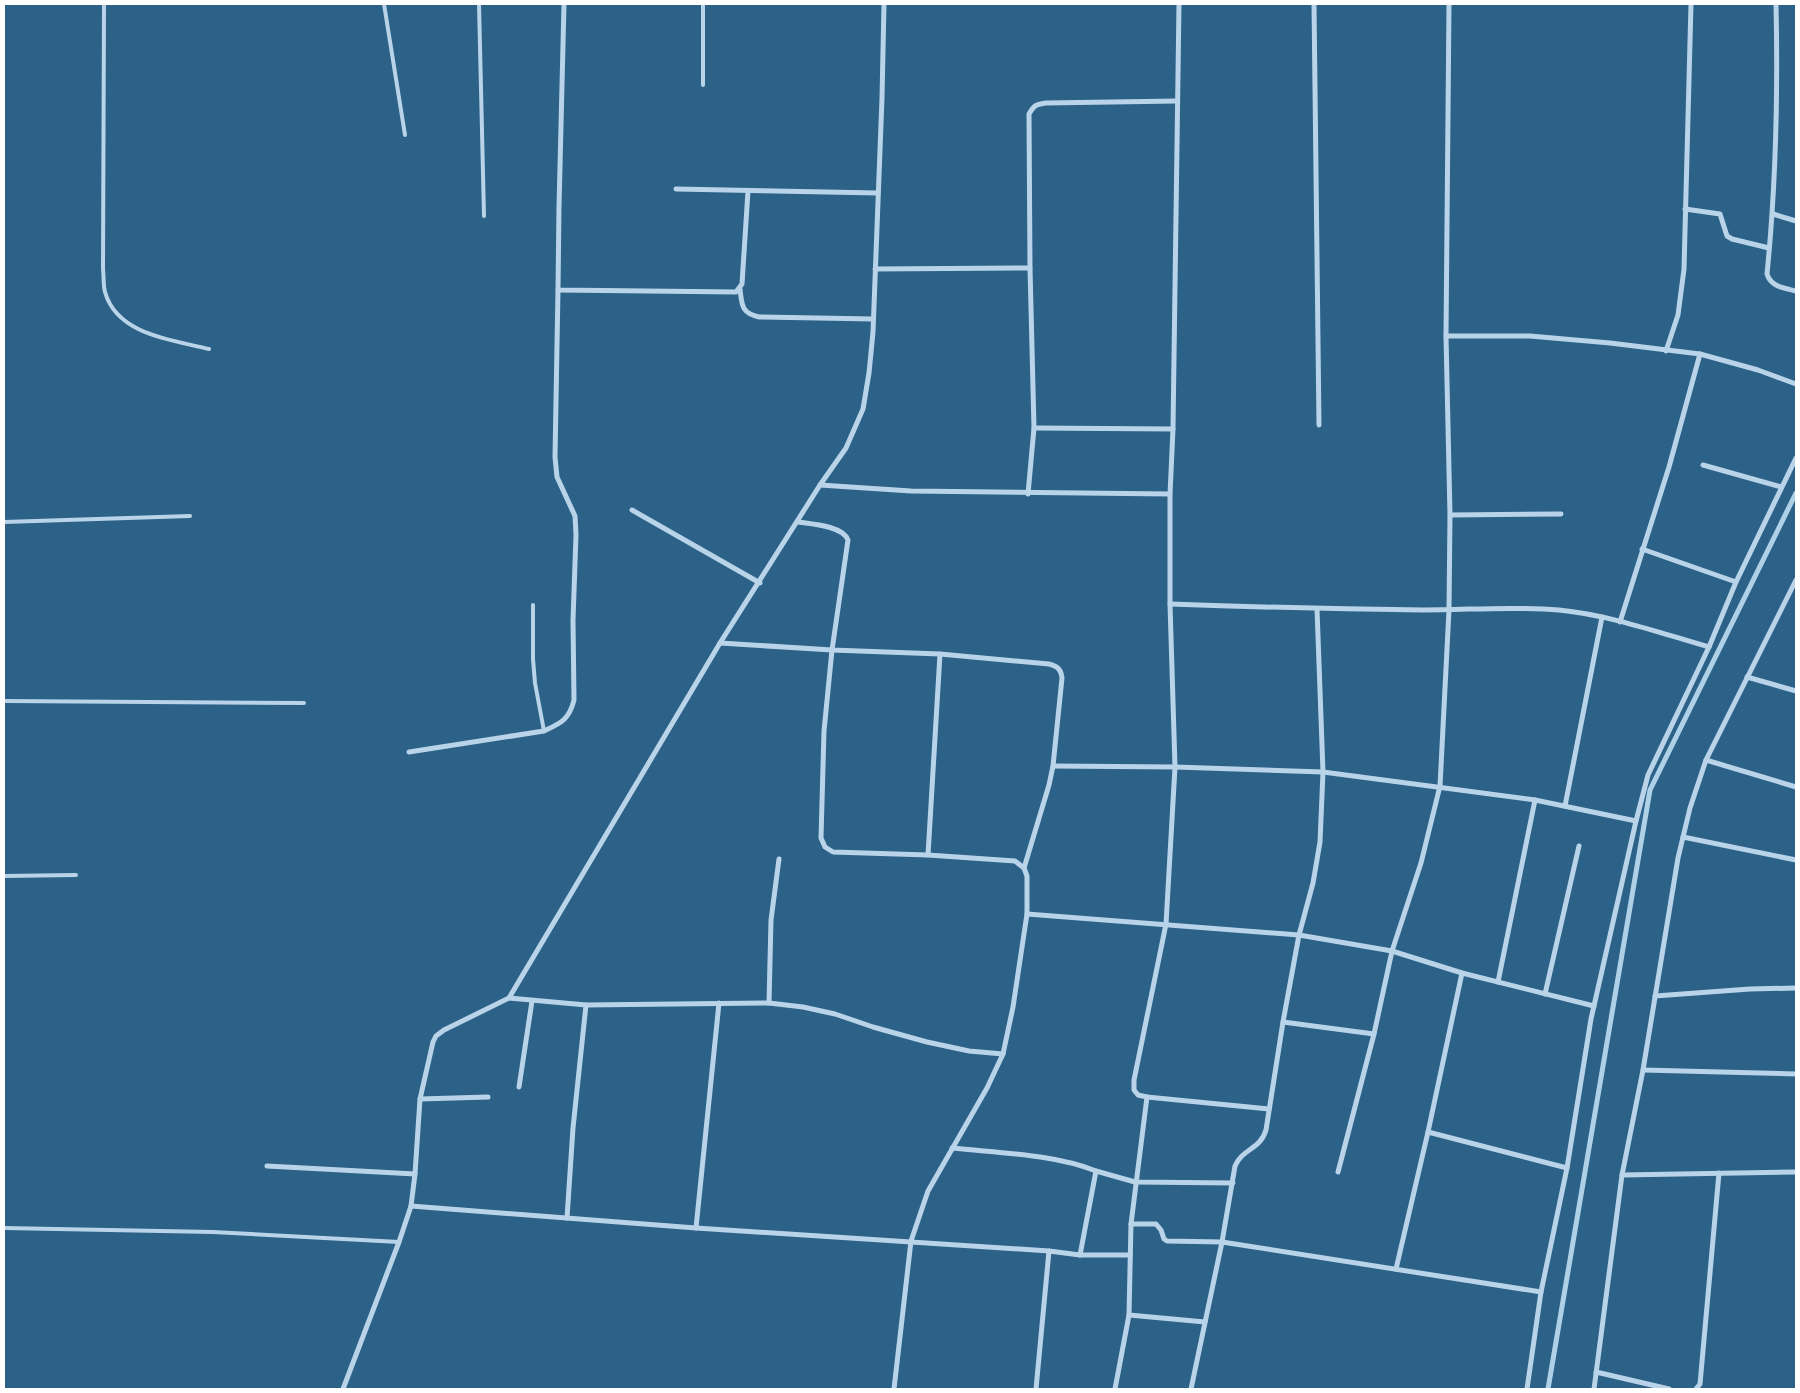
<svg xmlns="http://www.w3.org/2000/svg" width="1800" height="1393" font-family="Montserrat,sans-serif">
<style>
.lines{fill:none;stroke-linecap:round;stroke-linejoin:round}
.stream{stroke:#aed1e8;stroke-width:5}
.lane{stroke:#b9d4e8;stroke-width:4}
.street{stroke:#b9d4e8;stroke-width:5}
</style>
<rect width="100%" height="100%" fill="#2c6188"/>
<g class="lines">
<!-- stream -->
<polyline class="stream" points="1548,1389 1650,790 1796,493"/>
<!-- lane -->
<g class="lane">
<path d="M 104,4 L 103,269 C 104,276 103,285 105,292 C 117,335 173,340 209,349"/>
<polyline points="384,4 405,135"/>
<polyline points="479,4 484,216"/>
<polyline points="703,85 703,4"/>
<polyline points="4,522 190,516"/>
<polyline points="533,605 533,659 535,683 544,731"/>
<polyline points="4,701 304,703"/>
<polyline points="4,876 76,875"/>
<polyline points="4,1228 213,1232 399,1242"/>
</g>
<!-- street -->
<g class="street">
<polyline points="564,4 559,207 558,290 736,292 742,284 748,191"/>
<polyline points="1314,4 1319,425"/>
<path d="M 1776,4 C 1778,94 1776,184 1767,274 C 1771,287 1784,288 1796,291"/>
<polyline points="676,189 878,193"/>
<polyline points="1685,209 1720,214 1727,236 1732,239 1769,248"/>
<polyline points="1773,214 1796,221"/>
<polyline points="875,269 1030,268"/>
<path d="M 740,289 C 742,305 741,313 759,317 L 873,319"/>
<polyline points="1446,336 1530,336 1610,343 1700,354 1758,370 1796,384"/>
<polyline points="1666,351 1678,315 1684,269 1691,4"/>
<polyline points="1034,428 1173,429"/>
<polyline points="1703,465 1781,487"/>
<polyline points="820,485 911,491 1170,494"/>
<path d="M 1028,494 L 1034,428 L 1030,268 L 1029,114 C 1034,105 1037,104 1046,103 L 1177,101"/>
<polyline points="632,510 760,583"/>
<polyline points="1450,515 1561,514"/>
<path d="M 798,522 C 812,524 843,526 848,540 L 832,650 L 824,731 L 821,838 L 825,847 L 833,852 L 928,855 L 1015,861 L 1024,868 L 1027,876 L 1027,914"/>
<polyline points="1642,549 1736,582"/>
<path d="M 1170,604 C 1254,607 1338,609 1423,610 C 1468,610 1514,606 1559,610 C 1610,615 1660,633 1709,647"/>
<polyline points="1620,622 1669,467 1700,354"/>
<path d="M 720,643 L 832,650 L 940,654 L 1049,664 C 1057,666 1061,669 1062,678 L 1053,766 L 1049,785 L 1024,868"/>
<polyline points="1747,677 1796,691"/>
<path d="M 409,752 L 544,731 C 561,723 569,720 574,700 L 573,620 L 576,535 L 575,516 L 557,477 L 555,457 L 558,290"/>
<polyline points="1706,760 1796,787"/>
<polyline points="1053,766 1175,767 1323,772 1535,800 1636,821"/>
<polyline points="1565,806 1602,617"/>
<polyline points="1683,837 1796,860"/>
<polyline points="928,855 940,654"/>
<polyline points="1498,982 1535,800"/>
<polyline points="1545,994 1579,846"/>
<polyline points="1655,996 1750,989 1796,988"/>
<polyline points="509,998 586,1005 769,1003 803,1007 835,1014 873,1027 927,1042 969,1051 1003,1054"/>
<polyline points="769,1003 771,920 779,859"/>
<polyline points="1283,1022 1374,1034 1338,1172"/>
<polyline points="1374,1034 1392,951 1421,863 1440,786 1449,610 1450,515 1446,336 1449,4"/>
<polyline points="1643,1070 1796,1074"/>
<polyline points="519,1087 532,1001"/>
<polyline points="1147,1097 1138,1095 1134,1090 1134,1080 1166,924 1175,767 1170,604 1170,494 1173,429 1179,4"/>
<polyline points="420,1099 488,1097"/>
<polyline points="1428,1132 1567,1168"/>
<path d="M 952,1148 C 997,1153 1054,1154 1096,1171"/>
<polyline points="267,1166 415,1174"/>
<polyline points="1622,1175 1796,1172"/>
<polyline points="411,1206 696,1228 1049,1251 1080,1255 1130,1255"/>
<polyline points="567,1218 573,1128 586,1005"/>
<polyline points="1131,1224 1156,1224 1161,1230 1164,1239 1167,1241 1222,1242 1541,1292"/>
<polyline points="696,1228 719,1003"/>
<polyline points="1080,1255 1096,1171 1135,1182 1233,1183"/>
<polyline points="1396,1269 1428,1132 1462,973"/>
<polyline points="1129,1315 1205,1322"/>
<polyline points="1596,1372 1669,1389"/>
<polyline points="343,1389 399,1242 411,1206 415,1174 420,1099 433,1042 436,1036 444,1030 509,998 720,643 820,485 846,448 863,409 869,373 873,332 882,98 884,4"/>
<polyline points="894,1389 911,1241 928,1191 987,1088 1003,1054 1013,1007 1027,914 1299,935 1392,951 1462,973 1594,1006"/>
<polyline points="1036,1389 1049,1251"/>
<polyline points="1115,1389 1129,1315 1131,1224 1147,1097 1269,1109"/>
<path d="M 1191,1389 L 1222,1242 L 1235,1166 C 1243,1148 1260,1150 1266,1130 L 1283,1022 L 1299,935 L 1313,883 L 1320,842 L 1323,772 L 1317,609"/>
<polyline points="1527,1389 1541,1292 1567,1168 1591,1019 1636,821 1648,775 1709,647 1736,582 1796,458"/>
<polyline points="1594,1389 1622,1175 1643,1070 1678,858 1690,808 1706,760 1796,580"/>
<polyline points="1696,1389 1700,1384 1719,1173"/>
</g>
</g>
<!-- border -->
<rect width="1800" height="1393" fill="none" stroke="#ffffff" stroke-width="10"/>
</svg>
